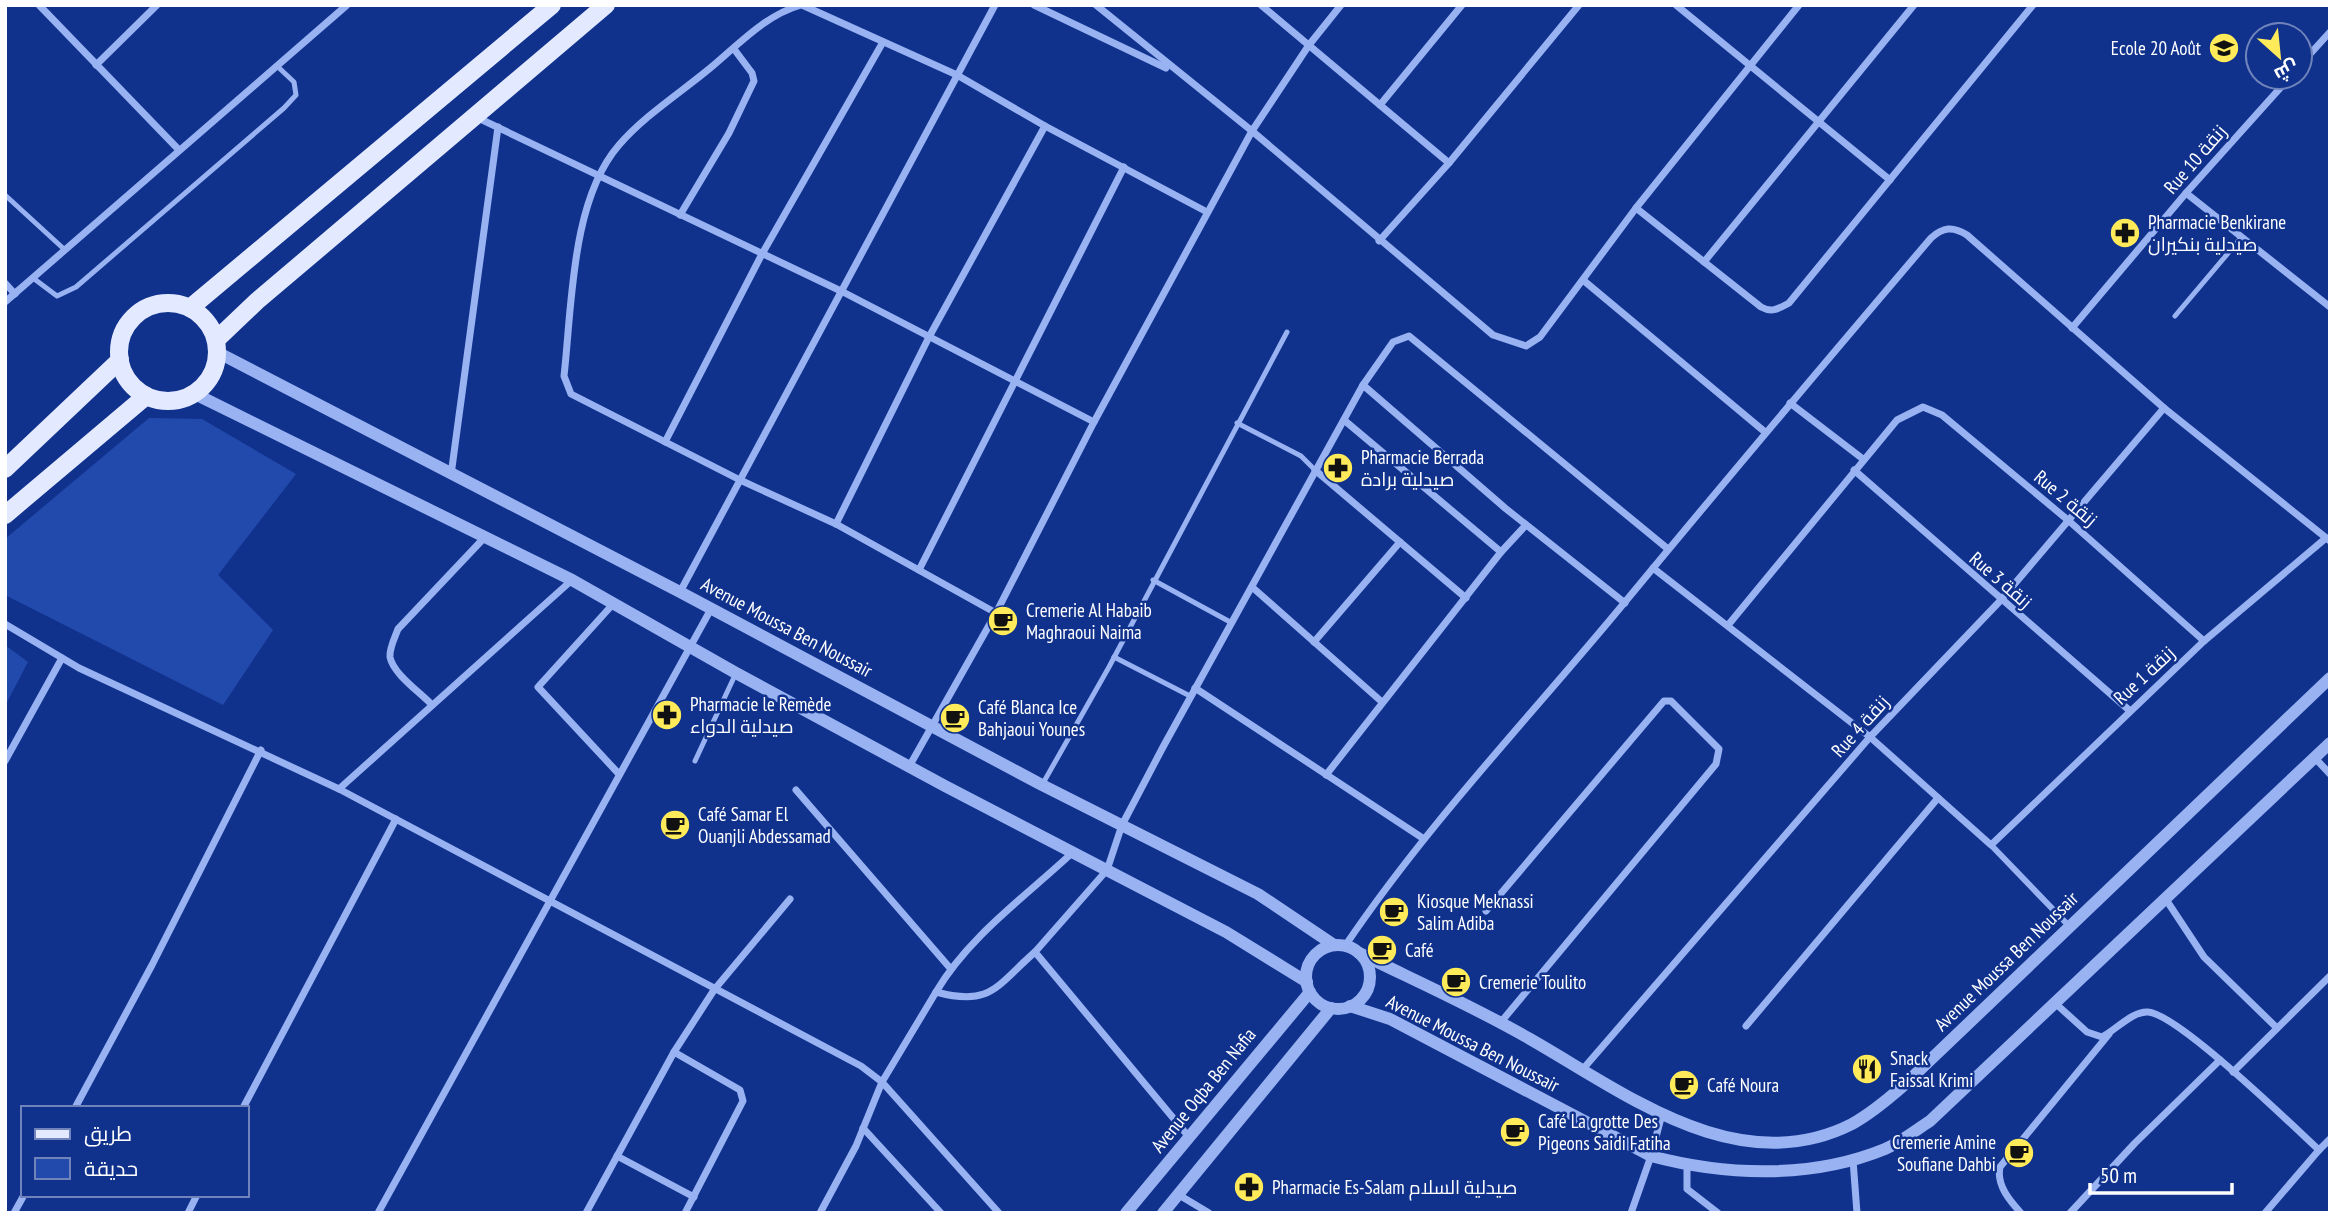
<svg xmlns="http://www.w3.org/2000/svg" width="2335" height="1218" font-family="'PT Sans Narrow',Cairo,sans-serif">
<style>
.green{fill:#224aad}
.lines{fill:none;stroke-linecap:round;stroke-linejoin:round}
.service{stroke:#98b2f2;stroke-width:5}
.pedestrian{stroke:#98b2f2;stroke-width:6}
.minor{stroke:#98b2f2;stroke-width:7}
.tertiary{stroke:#98b2f2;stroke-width:12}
.primary{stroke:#e3e9ff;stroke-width:18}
.labels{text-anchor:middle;stroke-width:5;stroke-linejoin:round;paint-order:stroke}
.poi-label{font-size:19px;fill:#fff;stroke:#10328d;text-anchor:start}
.street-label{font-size:19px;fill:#fff;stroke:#10328d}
</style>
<rect width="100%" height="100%" fill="#10328d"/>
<!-- green -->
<g class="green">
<polygon points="149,418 202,419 296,474 218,575 273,630 223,705 5,595 5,539"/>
<polygon points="5,645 28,662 5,706"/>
</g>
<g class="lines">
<!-- service -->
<g class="service">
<polyline points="5,195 65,250"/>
<polyline points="33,278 57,296 76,287 284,108 296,95 294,82 277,66"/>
<polyline points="2175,316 2240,239"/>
<polyline points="1237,423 1301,456 1315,470"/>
<polyline points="1153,580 1232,623"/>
<polyline points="1114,657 1190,696"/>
<polyline points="695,761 736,673"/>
<polyline points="1042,785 1109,667 1287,332"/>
</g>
<!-- pedestrian -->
<polyline class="pedestrian" points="1991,845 2070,927"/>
<!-- minor -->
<g class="minor">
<polyline points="39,5 179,150"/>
<path d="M 801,5 C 765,15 737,46 709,69 C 680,93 644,116 619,145 C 571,200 572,306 564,376 L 571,394 L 740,480 L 836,524 L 996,613"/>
<polyline points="802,5 957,75 1045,126 1207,212"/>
<polyline points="1034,5 1166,68"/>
<polyline points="1096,5 1252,131 1493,335 1526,346 1540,337 1636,208 1799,5"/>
<polyline points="1261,5 1449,163"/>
<polyline points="1676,5 1890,180"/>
<polyline points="96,65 157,5"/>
<polyline points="2300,65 2330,32"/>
<polyline points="1380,105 1462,5"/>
<polyline points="476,117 843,292 1094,422"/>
<polyline points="2186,193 2330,307"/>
<path d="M 1636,208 L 1761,307 C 1772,313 1778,309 1789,303 L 2033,5"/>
<polyline points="680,215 729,133 754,81 752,73 734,49"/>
<polyline points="1379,241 1449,163 1579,5"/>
<polyline points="1704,262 1914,5"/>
<polyline points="1583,280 1765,432"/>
<polyline points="5,283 15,294"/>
<polyline points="5,302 347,5"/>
<polyline points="2072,328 2186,193 2290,77"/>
<polyline points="1363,385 1505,508 1625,603"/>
<polyline points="1790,403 1863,459"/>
<polyline points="1344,420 1501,552"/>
<polyline points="665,442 762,254 883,42"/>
<polyline points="1315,470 1466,598"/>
<polyline points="1854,470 2129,710"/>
<polyline points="451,475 498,127"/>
<polyline points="836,524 929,337 1045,126"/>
<polyline points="1653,568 1870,737 1991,845 2204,641 2326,538"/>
<polyline points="919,570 1124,167"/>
<polyline points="1252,587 1382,702"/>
<polyline points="680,592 995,5"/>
<polyline points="614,603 538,687 618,773"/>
<polyline points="5,624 79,668 339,789 861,1066 882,1082 856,1146 820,1213"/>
<polyline points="1729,624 1897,420 1923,407 1942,415 2069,521 2204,641"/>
<polyline points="1314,642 1400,542"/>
<polyline points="1195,688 1424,839"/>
<path d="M 432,705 C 421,693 393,674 390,657 C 389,649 395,637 398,629 L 485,537"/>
<polyline points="2314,757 2330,774"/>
<polyline points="5,761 62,658"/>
<polyline points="910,765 996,613 1094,422 1252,131 1309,45 1341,5"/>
<polyline points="1326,775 1501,552 1526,525"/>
<polyline points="339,789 572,580"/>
<polyline points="796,790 950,968"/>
<polyline points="2165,898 2204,957 2277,1028"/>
<polyline points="1486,911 1664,701 1671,701 1719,749 1716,764 1501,1022"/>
<path d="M 1345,946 C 1428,823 1531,716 1625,602 C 1726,480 1828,359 1931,238 C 1943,227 1953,226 1967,235 L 2164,408 L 2330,541"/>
<path d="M 936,992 C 968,937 1026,896 1072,853"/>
<path d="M 2055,1003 L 2087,1032 L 2102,1037 C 2116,1030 2132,1011 2148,1012 C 2178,1014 2292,1125 2319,1150 L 2265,1213"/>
<polyline points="1746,1026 1938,798"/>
<polyline points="674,1052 740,1090 743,1101 685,1213"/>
<polyline points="1583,1069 1870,737 2000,601 2164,408"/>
<polyline points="2233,1072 2330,976"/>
<polyline points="75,1108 152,965 261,750"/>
<polyline points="243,1108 396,819"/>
<polyline points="863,1128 941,1213"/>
<polyline points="1189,1137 1035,952 1107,870 1122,825 1163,747 1363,385 1393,342 1409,336 1668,549"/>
<polyline points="2319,1150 2330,1139"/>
<polyline points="617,1156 694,1197"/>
<polyline points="1853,1160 1857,1213"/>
<polyline points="1687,1165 1687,1189 1718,1213"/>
<polyline points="1179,1195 1209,1213"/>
<polyline points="14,1213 24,1195"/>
<polyline points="188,1213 197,1195"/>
<polyline points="378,1213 711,609"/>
<polyline points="586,1213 674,1052 714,990 790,899"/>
<path d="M 999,1213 L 882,1082 L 936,992 C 991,1007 996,986 1035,952"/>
<polyline points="1631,1213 1651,1156 1662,1114"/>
<path d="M 2021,1213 C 2010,1201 1996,1185 2000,1167 L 2109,1034"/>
<polyline points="2070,1213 2135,1143 2220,1060"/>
</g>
<!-- tertiary -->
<g class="tertiary">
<polyline points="217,352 680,592 1042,785 1258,894 1334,945"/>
<polyline points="195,394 572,580 736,673 945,786 1226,932 1307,982"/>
<circle cx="1338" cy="977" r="32"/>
<path d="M 1359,953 C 1416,981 1475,1007 1530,1039 C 1625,1093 1738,1182 1852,1124 C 1870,1114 1887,1100 1903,1086 L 2330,678"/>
<path d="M 1350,1006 L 1390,1019 L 1651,1156 C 1726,1176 1812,1179 1885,1149 C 1901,1142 1916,1130 1930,1121 L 2330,743"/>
<polyline points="1126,1213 1310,992"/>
<polyline points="1163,1213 1331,1008"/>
</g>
<!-- primary -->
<g class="primary">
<circle cx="168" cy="352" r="49"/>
<polyline points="190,308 552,5"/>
<polyline points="216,340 257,301 606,5"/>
<polyline points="5,469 120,360"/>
<polyline points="5,515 146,396"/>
</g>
</g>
<!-- icons -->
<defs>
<g id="school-disc" transform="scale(1.575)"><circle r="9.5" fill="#ffeb59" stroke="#10328d"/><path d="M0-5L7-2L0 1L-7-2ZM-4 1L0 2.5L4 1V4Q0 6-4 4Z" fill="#111"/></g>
<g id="pharmacy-disc" transform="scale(1.575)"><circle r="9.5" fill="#ffeb59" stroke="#10328d"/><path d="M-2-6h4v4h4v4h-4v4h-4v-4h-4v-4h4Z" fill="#111"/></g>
<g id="cafe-disc" transform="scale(1.575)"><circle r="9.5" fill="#ffeb59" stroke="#10328d"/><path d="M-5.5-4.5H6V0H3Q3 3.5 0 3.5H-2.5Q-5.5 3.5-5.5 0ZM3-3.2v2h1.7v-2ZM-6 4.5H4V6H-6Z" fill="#111"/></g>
<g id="restaurant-disc" transform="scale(1.575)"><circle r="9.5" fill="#ffeb59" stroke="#10328d"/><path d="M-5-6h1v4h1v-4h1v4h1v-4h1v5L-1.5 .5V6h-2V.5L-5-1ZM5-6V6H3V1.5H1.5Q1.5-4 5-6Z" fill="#111"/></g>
</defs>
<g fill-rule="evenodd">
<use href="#school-disc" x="2224" y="48"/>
<use href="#pharmacy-disc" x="2125" y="233"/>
<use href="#pharmacy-disc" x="1338" y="468"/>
<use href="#cafe-disc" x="1003" y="621"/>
<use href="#pharmacy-disc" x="667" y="715"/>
<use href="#cafe-disc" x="955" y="718"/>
<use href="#cafe-disc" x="675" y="825"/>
<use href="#cafe-disc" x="1394" y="912"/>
<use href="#cafe-disc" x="1382" y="950"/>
<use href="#cafe-disc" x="1456" y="982"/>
<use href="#restaurant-disc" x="1867" y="1069"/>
<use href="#cafe-disc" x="1684" y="1085"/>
<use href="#cafe-disc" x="1515" y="1132"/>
<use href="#cafe-disc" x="2019" y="1153"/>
<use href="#pharmacy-disc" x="1249" y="1187"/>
</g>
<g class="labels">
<!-- poi labels -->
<g class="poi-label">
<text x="2201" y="55" text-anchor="end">Ecole 20 Août</text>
<text x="2148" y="229">Pharmacie Benkirane<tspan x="2148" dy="22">صيدلية بنكيران</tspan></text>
<text x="1361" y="464">Pharmacie Berrada<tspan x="1361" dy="22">صيدلية برادة</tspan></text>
<text x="1026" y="617">Cremerie Al Habaib<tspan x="1026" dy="22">Maghraoui Naima</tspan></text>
<text x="690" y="711">Pharmacie le Remède<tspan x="690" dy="22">صيدلية الدواء</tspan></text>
<text x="978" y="714">Café Blanca Ice<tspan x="978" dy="22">Bahjaoui Younes</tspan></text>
<text x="698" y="821">Café Samar El<tspan x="698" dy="22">Ouanjli Abdessamad</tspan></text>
<text x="1417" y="908">Kiosque Meknassi<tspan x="1417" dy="22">Salim Adiba</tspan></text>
<text x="1405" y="957">Café</text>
<text x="1479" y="989">Cremerie Toulito</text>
<text x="1890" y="1065">Snack<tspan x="1890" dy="22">Faissal Krimi</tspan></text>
<text x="1707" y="1092">Café Noura</text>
<text x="1538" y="1128">Café La grotte Des<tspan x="1538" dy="22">Pigeons Saidi Fatiha</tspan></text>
<text x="1996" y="1149" text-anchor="end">Cremerie Amine<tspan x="1996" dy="22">Soufiane Dahbi</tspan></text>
<text x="1272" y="1194">Pharmacie Es-Salam صيدلية السلام</text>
</g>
<!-- street labels -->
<g class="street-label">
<text transform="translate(2195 159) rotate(-49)" y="7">Rue 10 زنقة</text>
<text transform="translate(2066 498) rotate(40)" y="7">Rue 2 زنقة</text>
<text transform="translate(2001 580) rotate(41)" y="7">Rue 3 زنقة</text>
<text transform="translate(787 627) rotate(28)" y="7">Avenue Moussa Ben Noussair</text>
<text transform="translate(2144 675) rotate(-43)" y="7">Rue 1 زنقة</text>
<text transform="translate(1860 726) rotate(-48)" y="7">Rue 4 زنقة</text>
<text transform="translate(2006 961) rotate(-44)" y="7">Avenue Moussa Ben Noussair</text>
<text transform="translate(1473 1043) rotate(27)" y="7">Avenue Moussa Ben Noussair</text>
<text transform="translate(1203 1090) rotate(-51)" y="7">Avenue Oqba Ben Nafia</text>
</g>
</g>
<!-- border -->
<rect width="2335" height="1218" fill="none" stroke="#ffffff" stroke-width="14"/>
<!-- legend -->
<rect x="21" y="1106" width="228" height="91" fill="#10328d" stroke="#7084bb" stroke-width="2"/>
<rect x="35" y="1129" width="35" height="10" fill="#e3e9ff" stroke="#7084bb" stroke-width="2"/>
<text x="84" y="1141" font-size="21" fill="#ffffff">طريق</text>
<rect x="35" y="1158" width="35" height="21" fill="#224aad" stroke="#7084bb" stroke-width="2"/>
<text x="84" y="1176" font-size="21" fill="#ffffff">حديقة</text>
<!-- north arrow -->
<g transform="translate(2279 56) rotate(153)"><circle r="33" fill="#10328d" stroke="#7084bb" stroke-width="2"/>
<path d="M0-5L12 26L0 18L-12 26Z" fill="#ffeb59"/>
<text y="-10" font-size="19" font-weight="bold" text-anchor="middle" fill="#ffffff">ش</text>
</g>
<!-- scale -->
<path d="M2090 1183v10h142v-10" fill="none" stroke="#ffffff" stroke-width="3.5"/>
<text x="2100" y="1183" font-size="21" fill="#ffffff" stroke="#10328d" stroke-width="5" paint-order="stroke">50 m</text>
</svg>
